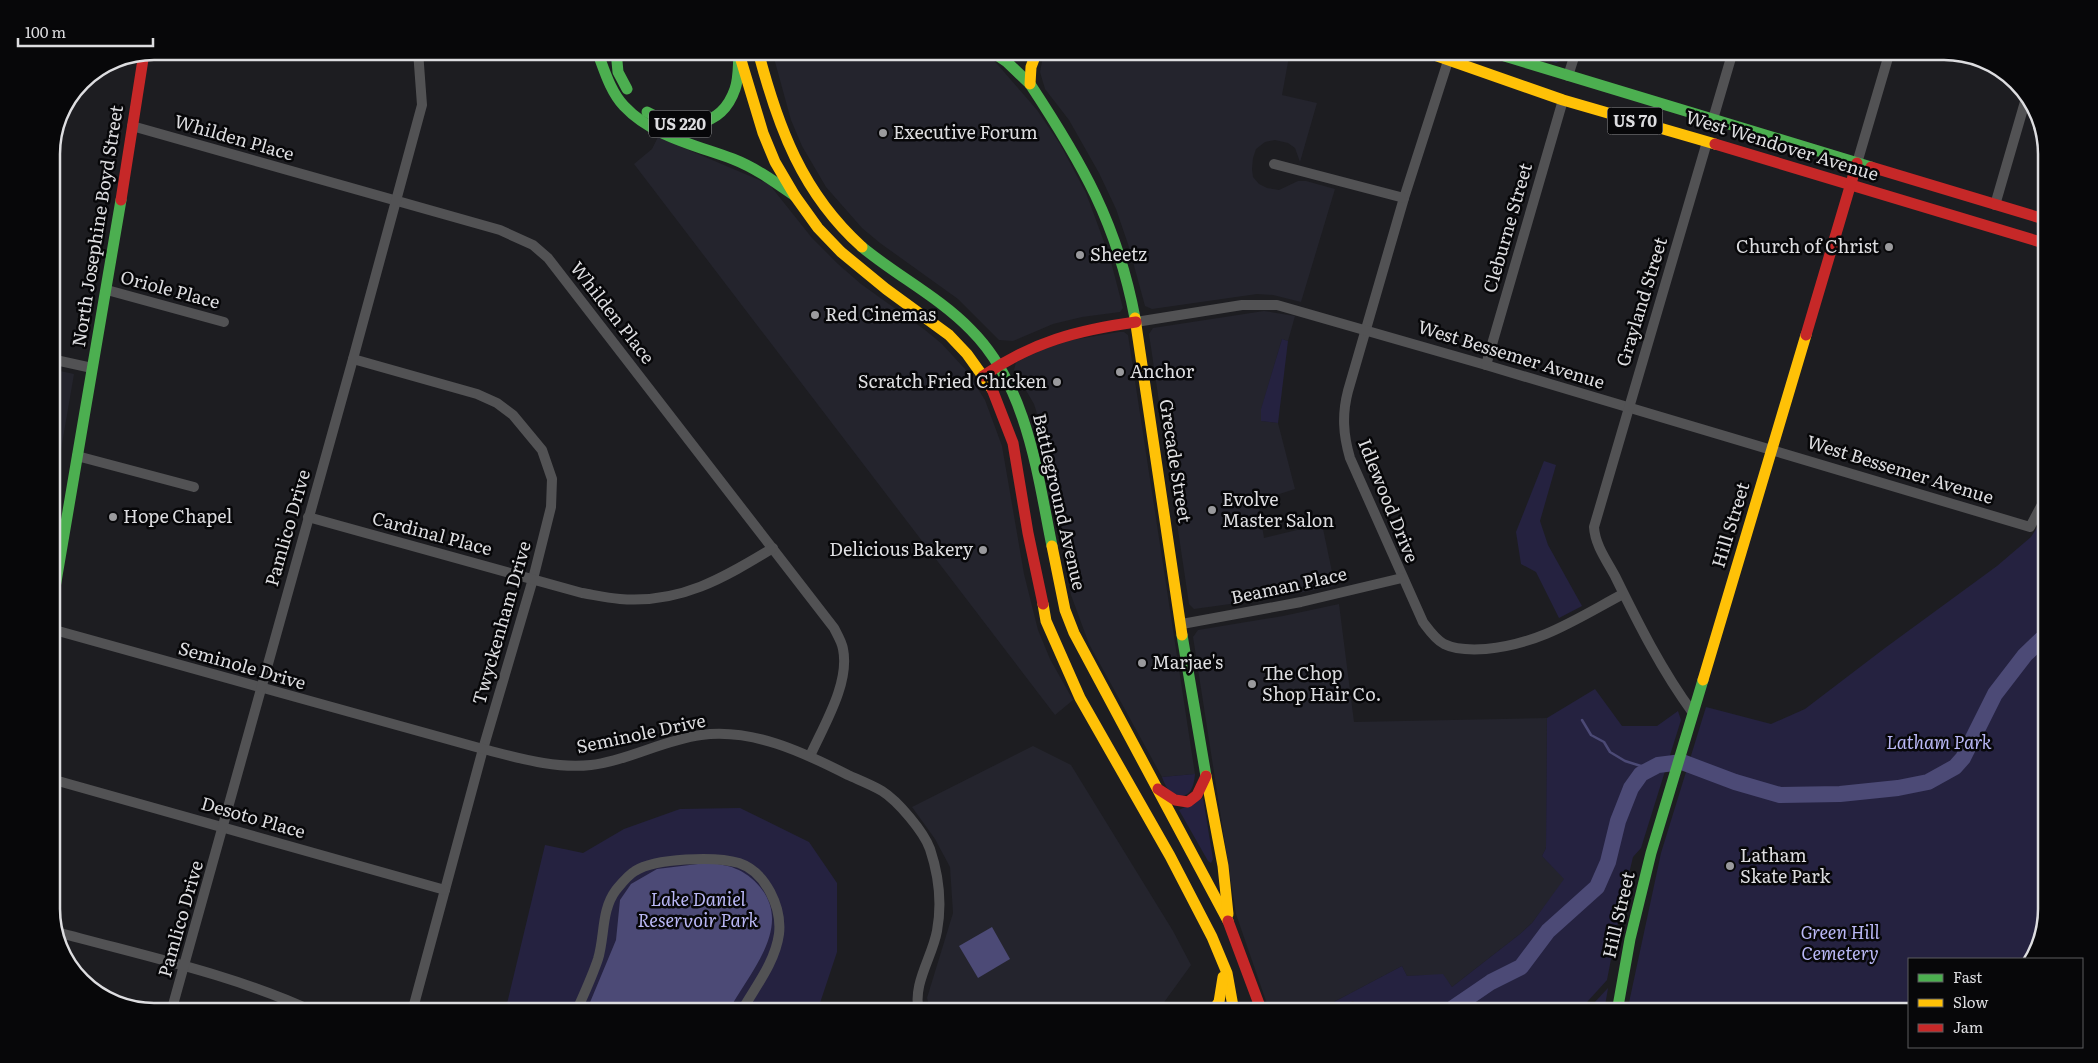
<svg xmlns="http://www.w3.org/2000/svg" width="2098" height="1063" font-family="Literata,serif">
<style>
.built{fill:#24242d}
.green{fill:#252240}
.water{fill:#4c4a76}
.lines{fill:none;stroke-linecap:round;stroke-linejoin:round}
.stream{stroke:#4c4a76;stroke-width:2.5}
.river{stroke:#4c4a76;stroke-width:16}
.street{stroke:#525254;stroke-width:10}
.fast{stroke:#4caf50;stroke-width:11}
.slow{stroke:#ffc107;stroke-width:11}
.jam{stroke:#c62828;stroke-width:11}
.poi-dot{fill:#9a9a9d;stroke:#070709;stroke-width:2}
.labels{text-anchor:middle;stroke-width:5;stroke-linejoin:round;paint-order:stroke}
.shield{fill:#070709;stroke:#9d9da0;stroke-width:1}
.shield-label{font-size:16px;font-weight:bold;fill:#dddde0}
.poi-label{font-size:18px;fill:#dddde0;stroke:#070709;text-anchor:start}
.street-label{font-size:18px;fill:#dddde0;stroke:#070709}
.park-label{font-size:18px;font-style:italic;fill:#bab8f6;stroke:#070709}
.rim{fill:none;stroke:#dddde0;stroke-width:2.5}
</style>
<rect width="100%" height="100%" fill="#1d1d21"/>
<!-- built -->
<g class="built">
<polygon points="772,51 879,51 895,55 903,51 976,51 991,57 1037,110 1060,144 1086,193 1110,258 1123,308 1120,312 1082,317 1053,324 1013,341 999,340 958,299 880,243 862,228 826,187 802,146 791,120"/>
<polygon points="1044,51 1290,51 1282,95 1317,103 1300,162 1295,148 1288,143 1275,140 1265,142 1256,149 1253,158 1252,169 1253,177 1259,184 1267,188 1279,190 1298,181 1306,181 1335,189 1301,302 1273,295 1257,294 1152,309 1145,306 1129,247 1116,209 1099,173 1069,120 1045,89 1040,72"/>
<polygon points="658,137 769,184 812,238 838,264 861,284 925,330 942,344 965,369 985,400 1002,446 1024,574 1038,630 1050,659 1073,700 1055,715 634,164 652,149"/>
<polygon points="1264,311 1295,316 1288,341 1282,339 1261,410 1262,421 1278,423 1295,489 1258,501 1264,538 1322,524 1335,586 1273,598 1194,609 1189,604 1149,334 1153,328"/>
<polygon points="1119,332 1124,332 1128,335 1195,774 1162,777 1089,644 1071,595 1044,436 1034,404 1014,370 1016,362 1044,349 1072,340"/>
<polygon points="51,369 74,374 51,508"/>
<polygon points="1339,604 1354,722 1547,718 1546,848 1542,856 1565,879 1532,923 1520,934 1452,987 1443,975 1407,976 1402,966 1315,1012 1272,1012 1266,1001 1236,914 1193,637 1198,630 1283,616"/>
<polygon points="1033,746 1071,765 1173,931 1191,965 1157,1012 931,1012 927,998 953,913 950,867 935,839 912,807"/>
<polygon points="1353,1000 1359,1012 1330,1012"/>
</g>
<!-- green -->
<g class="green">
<polygon points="1520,51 1569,51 1567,58 1556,63"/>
<polygon points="1282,339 1288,341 1278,423 1261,421 1261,409"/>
<polygon points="1544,461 1556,465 1540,521 1548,545 1582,606 1559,618 1536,572 1521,564 1516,532"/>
<polygon points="2047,512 2047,909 2036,954 2032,959 1909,959 1909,1012 1627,1012 1661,853 1706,707 1771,724 1805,709 1885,648 1997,566 2031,537"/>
<polygon points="1595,689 1622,726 1657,726 1678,711 1681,720 1641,848 1633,857 1621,907 1607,980 1578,1012 1359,1012 1353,1001 1330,1012 1315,1012 1402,966 1407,976 1443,974 1452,987 1520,934 1532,923 1564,879 1542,856 1546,848 1547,718"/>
<path d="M 1195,774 C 1194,790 1187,803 1170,791 C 1166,788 1164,782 1162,777 Z"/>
<polygon points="1203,798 1213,859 1211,863 1208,861 1179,810"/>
<polygon points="740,808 809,842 837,883 837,952 817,1012 505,1012 545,845 583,853 624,829 680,809"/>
<polygon points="1608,988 1604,1012 1588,1012 1594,1003"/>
</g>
<!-- water -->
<g class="water">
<path d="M 706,863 C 728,864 745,869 760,887 C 794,928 747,975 728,1012 L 586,1012 L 616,940 L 620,900 L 631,884 L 657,869 Z"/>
<polygon points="992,927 1010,959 978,978 959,946"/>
</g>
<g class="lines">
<!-- stream -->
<polyline class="stream" points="1582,720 1591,735 1604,742 1610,752 1625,761 1641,766 1658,765"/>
<!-- river -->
<polyline class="river" points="1447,1012 1491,982 1521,967 1548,931 1597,887 1608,862 1618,821 1631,788 1641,774 1658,765 1682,762 1735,782 1780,795 1840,794 1898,788 1928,782 1955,767 1963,758 1995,694 2025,655 2047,634"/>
<!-- street -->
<g class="street">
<path d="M 1448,61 L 1404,198 L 1348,391 C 1342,414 1343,434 1350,458 L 1423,622 C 1429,630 1435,639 1444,644 C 1456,650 1472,650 1486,649 C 1540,644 1576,619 1623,594"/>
<polyline points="1568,76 1576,51"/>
<polyline points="1713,119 1733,51"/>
<path d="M 132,126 L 500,230 L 533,245 L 548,258 L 834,628 C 837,634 842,642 843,649 C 850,683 824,725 810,756"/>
<polyline points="1857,163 1890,51"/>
<polyline points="1274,164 1404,198"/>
<polyline points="1995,205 2027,95"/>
<polyline points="107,290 224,322"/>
<polyline points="1136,322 1242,305 1277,305 1486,365 2030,527 2047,495"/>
<polyline points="51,359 92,368"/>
<polyline points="353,359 477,394 497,403 513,415 542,450 552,479 551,507 533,579 483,749 412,1012"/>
<polyline points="1486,365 1563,100"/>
<polyline points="77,456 194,487"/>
<path d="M 308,517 L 582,593 C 594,595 607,598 620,599 C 680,604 724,578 773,548"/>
<polyline points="1182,624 1301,602 1402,578"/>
<path d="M 51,629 L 483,749 C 519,758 555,769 591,765 C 627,761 663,740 701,735 C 752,728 803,752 848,775 C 859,780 872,785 882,791 C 898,801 924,832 930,849 C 939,876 942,904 937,931 C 932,958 912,984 919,1012"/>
<path d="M 1693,713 C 1662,671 1638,623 1615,576 C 1607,561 1595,545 1594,527 L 1707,142"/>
<polyline points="51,779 445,890"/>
<path d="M 57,932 C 140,955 236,975 314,1012"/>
<polyline points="171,1012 353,359 422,105 418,51"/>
<path d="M 576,1012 C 584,994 592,977 598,959 C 605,936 601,910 616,890 C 621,884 628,875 635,871 C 655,858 716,856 739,863 C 766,872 782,908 779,934 C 775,963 755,987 741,1012"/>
</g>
<!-- fast -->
<g class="fast">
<path d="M 597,51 C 604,69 610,91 624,106 C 652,136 695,145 733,159 C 756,168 775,182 795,196"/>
<polyline points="616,51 618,72 627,89"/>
<polyline points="991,51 1007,62 1030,84"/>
<polyline points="1488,51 1871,167"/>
<path d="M 1030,84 C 1082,163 1117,223 1135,318"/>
<path d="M 647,112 C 680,131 721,130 735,89 C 739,78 738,66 739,54"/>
<path d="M 862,247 C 897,276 939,297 971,330 C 1027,386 1037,472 1052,546"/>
<polyline points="51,611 121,200"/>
<polyline points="1182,635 1206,776"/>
<polyline points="1617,1012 1630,939 1651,853 1703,680"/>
</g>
<!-- slow -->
<g class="slow">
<path d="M 758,51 C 778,127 802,193 862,247"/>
<polyline points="1423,51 1563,100 1715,144"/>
<polyline points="741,60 763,133 775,162 795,196 818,228 841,252 886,289 949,335 967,354 992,389"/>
<polyline points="1030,84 1031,67 1037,51"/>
<polyline points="1135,318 1182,635"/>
<polyline points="1052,546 1065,610 1074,633 1228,921"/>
<polyline points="1043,604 1046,621 1080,698 1170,856 1212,937 1227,973 1234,1012"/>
<polyline points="1703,680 1806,335"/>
<polyline points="1206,776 1223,866 1228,914"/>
<polyline points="1212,1012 1219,1002 1223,977"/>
</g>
<!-- jam -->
<g class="jam">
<polyline points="1715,144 2047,244"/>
<polyline points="1871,167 2047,220"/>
<polyline points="121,200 144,53"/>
<polyline points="1806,335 1857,163"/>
<path d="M 983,376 C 1032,342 1078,330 1136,322"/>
<polyline points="992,389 1013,443 1028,533 1043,604"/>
<polyline points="1158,789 1175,800 1188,802 1197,795 1206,776"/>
<polyline points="1228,921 1262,1012"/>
</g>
</g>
<!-- markers -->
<g class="poi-dot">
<circle cx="883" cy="133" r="5"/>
<circle cx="1889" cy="247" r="5"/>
<circle cx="1080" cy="255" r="5"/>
<circle cx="815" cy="315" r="5"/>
<circle cx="1120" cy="372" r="5"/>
<circle cx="1057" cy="382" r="5"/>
<circle cx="1212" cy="510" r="5"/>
<circle cx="113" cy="517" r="5"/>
<circle cx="983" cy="550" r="5"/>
<circle cx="1142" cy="663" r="5"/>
<circle cx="1252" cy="684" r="5"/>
<circle cx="1730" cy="866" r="5"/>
</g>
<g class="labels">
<!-- shield labels -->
<g class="shield">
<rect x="1607.5" y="107.5" width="55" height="27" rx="4"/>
<rect x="649" y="110.5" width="62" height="27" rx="4"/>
</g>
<g class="shield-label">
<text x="1635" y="127">US 70</text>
<text x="680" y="130">US 220</text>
</g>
<!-- poi labels -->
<g class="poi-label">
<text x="893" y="139">Executive Forum</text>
<text x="1879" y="253" text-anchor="end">Church of Christ</text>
<text x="1090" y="261">Sheetz</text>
<text x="825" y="321">Red Cinemas</text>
<text x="1130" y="378">Anchor</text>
<text x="1047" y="388" text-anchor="end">Scratch Fried Chicken</text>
<text x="1222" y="506">Evolve<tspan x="1222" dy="21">Master Salon</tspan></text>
<text x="123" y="523">Hope Chapel</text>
<text x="973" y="556" text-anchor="end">Delicious Bakery</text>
<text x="1152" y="669">Marjae's</text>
<text x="1262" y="680">The Chop<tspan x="1262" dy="21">Shop Hair Co.</tspan></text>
<text x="1740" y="862">Latham<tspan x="1740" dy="21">Skate Park</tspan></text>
</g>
<!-- street labels -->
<g class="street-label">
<text transform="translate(234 138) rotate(16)" y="6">Whilden Place</text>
<text transform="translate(1782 146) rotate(17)" y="6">West Wendover Avenue</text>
<text transform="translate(98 226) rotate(-81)" y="6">North Josephine Boyd Street</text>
<text transform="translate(1508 228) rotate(-74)" y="6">Cleburne Street</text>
<text transform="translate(170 290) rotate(15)" y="6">Oriole Place</text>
<text transform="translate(1642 302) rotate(-73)" y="6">Grayland Street</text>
<text transform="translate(612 313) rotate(52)" y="6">Whilden Place</text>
<text transform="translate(1511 355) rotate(17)" y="6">West Bessemer Avenue</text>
<text transform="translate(1175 461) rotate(81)" y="6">Grecade Street</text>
<text transform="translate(1900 470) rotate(17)" y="6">West Bessemer Avenue</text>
<text transform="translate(1388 501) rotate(68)" y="6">Idlewood Drive</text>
<text transform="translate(1059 502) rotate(77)" y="6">Battleground Avenue</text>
<text transform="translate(1731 525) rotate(-73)" y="6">Hill Street</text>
<text transform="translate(288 528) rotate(-74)" y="6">Pamlico Drive</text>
<text transform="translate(432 534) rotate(15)" y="6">Cardinal Place</text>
<text transform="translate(1289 586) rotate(-12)" y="6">Beaman Place</text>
<text transform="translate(502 623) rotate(-74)" y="6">Twyckenham Drive</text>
<text transform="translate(242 666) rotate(16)" y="6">Seminole Drive</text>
<text transform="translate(641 734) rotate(-12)" y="6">Seminole Drive</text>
<text transform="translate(253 818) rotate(16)" y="6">Desoto Place</text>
<text transform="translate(1619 915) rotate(-77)" y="6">Hill Street</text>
<text transform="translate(181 919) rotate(-74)" y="6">Pamlico Drive</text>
</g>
<!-- park labels -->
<g class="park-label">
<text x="1939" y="749">Latham Park</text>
<text x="698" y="906">Lake Daniel<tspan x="698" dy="21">Reservoir Park</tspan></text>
<text x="1840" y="939">Green Hill<tspan x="1840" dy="21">Cemetery</tspan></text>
</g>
</g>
<!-- crop -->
<path d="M0 0H2098V1063H0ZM154 60H1944A94 94 0 0 1 2038 154V909A94 94 0 0 1 1944 1003H154A94 94 0 0 1 60 909V154A94 94 0 0 1 154 60Z" fill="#070709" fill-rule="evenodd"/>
<path class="rim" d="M154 60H1944A94 94 0 0 1 2038 154V909A94 94 0 0 1 1944 1003H154A94 94 0 0 1 60 909V154A94 94 0 0 1 154 60Z"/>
<!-- legend -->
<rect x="1908" y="958" width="175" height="90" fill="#070709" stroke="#5d5d5f"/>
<rect x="1918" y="974" width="25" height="8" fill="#4caf50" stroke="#5d5d5f"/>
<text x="1953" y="983" font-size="15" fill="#dddde0">Fast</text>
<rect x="1918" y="999" width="25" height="8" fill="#ffc107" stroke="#5d5d5f"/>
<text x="1953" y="1008" font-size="15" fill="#dddde0">Slow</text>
<rect x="1918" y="1024" width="25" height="8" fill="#c62828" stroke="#5d5d5f"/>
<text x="1953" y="1033" font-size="15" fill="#dddde0">Jam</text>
<!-- scale -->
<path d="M18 38v8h135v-8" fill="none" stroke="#dddde0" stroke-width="2.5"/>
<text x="25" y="38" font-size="15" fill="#dddde0" stroke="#070709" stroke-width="4" paint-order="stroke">100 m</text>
</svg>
